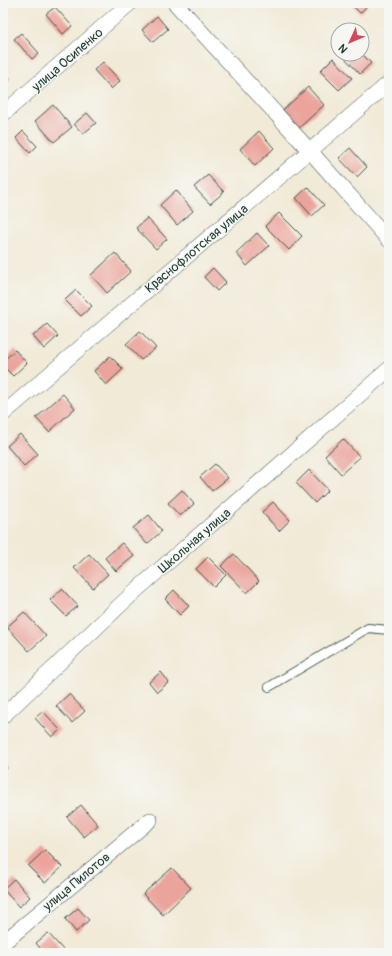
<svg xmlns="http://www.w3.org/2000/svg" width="392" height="956" font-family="Pangolin,sans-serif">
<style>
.building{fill:#eba49c}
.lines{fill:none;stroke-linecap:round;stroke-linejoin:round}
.lane-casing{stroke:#3e574c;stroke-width:10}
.street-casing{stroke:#3e574c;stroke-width:16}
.lane{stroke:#fff;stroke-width:8}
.street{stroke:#fff;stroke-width:15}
.labels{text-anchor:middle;stroke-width:3;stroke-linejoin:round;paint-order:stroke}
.street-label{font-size:13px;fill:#1f3d34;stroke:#f6f6f2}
</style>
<rect width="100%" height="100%" fill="#f6f6f2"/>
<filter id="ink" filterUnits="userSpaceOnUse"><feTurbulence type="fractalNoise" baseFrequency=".025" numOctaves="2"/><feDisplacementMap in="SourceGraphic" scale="8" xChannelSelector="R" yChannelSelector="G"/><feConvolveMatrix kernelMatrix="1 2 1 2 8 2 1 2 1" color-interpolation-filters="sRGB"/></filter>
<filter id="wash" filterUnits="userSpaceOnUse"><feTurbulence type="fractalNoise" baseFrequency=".012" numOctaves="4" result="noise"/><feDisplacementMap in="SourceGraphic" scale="16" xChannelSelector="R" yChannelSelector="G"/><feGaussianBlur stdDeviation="0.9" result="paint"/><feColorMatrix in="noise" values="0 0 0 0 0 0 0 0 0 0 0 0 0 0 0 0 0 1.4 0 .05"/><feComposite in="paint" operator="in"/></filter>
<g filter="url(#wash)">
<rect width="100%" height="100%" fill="#f1ead7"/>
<g id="blocks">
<!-- building -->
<g class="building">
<polygon points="350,3 365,3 367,6 360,13"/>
<polygon points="55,7 72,26 63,34 46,14"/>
<polygon points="157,16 168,29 153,42 142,30"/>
<polygon points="21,33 39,53 32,59 14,39"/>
<polygon points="341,54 362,54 371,63 360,74"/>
<polygon points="333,58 352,78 339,90 320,71"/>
<polygon points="103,62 120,81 111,89 94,70"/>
<polygon points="3,71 10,79 3,86"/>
<polygon points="308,87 324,105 299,128 283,110"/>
<polygon points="53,105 72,127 54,142 35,121"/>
<polygon points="87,113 96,123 83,134 74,124"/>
<polygon points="23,131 37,146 30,153 16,138"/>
<polygon points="259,131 274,148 255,166 240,149"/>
<polygon points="350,148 367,167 357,177 339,158"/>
<polygon points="208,175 224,192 210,204 194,187"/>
<polygon points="308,187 324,205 312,216 296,198"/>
<polygon points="176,190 193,211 177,225 160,205"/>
<polygon points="279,213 302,236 289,250 265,226"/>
<polygon points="147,218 167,239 156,249 136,228"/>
<polygon points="257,233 269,246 247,266 236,253"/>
<polygon points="115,253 131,271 107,293 91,275"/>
<polygon points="213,268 226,282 217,291 204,277"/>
<polygon points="76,290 92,306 81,316 65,300"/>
<polygon points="47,324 58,336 44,349 33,336"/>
<polygon points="140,331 156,348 141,360 126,344"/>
<polygon points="15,350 27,363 13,376 3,366 3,361"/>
<polygon points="110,356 123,369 106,385 94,371"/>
<polygon points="63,394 75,408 49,432 36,418"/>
<polygon points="20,434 38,454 24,466 7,446"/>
<polygon points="343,439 360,457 341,474 325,456"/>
<polygon points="215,464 228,478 212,491 200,477"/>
<polygon points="309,470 328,490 315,503 296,483"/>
<polygon points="182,490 194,504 180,516 168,503"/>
<polygon points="273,502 290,520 279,531 262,512"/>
<polygon points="149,515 162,531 147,544 133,528"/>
<polygon points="122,543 134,556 116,571 105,558"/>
<polygon points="89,554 108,574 93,588 74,568"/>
<polygon points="234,554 259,581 247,593 221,566"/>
<polygon points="208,557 226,575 214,587 196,569"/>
<polygon points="62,589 78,606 66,616 50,600"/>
<polygon points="174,590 189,606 180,615 165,599"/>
<polygon points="24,612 46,636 29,651 7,627"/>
<polygon points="161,672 169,682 157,692 149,682"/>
<polygon points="69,694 85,711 72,723 56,706"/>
<polygon points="43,711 60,730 52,737 35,718"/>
<polygon points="3,764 7,768 3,772"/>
<polygon points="81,805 98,825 84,837 67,817"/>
<polygon points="45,850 62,867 45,883 28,866"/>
<polygon points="172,868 191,888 163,915 143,894"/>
<polygon points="14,879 30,897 19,907 3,889"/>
<polygon points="78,908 89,920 76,932 65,919"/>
<polygon points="48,933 66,953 44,953 36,943"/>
</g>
</g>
</g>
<g filter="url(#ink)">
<use href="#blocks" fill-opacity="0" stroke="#3e574c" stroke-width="1"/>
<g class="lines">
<!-- lane casing -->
<g class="lane-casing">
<polyline id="lane" points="269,687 368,628 389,630"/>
</g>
<!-- street casing -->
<g class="street-casing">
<g id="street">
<polyline points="175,3 310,151 389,240"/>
<polyline points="3,114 130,3"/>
<polyline points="3,414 389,83"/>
<polyline points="3,716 133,593 389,369"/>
<polyline points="3,943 150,820"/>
</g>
</g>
<!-- lane -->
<use href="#lane" class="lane"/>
<!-- street -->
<use href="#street" class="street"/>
</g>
</g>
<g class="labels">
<!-- street labels -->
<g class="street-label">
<text transform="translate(67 59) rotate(-41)" y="5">улица Осипенко</text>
<text transform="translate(196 248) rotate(-40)" y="5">Краснофлотская улица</text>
<text transform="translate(194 540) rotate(-41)" y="5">Школьная улица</text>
<text transform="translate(76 881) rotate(-40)" y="5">улица Пилотов</text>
</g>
</g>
<!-- margin -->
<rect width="392" height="956" fill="none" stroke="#f6f6f2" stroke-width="16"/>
<!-- north arrow -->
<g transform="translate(350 42) rotate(226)"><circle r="19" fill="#f6f6f2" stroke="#a0aca6"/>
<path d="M0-3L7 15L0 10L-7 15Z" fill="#d1495b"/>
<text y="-6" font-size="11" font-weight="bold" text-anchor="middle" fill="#1f3d34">N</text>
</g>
</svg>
